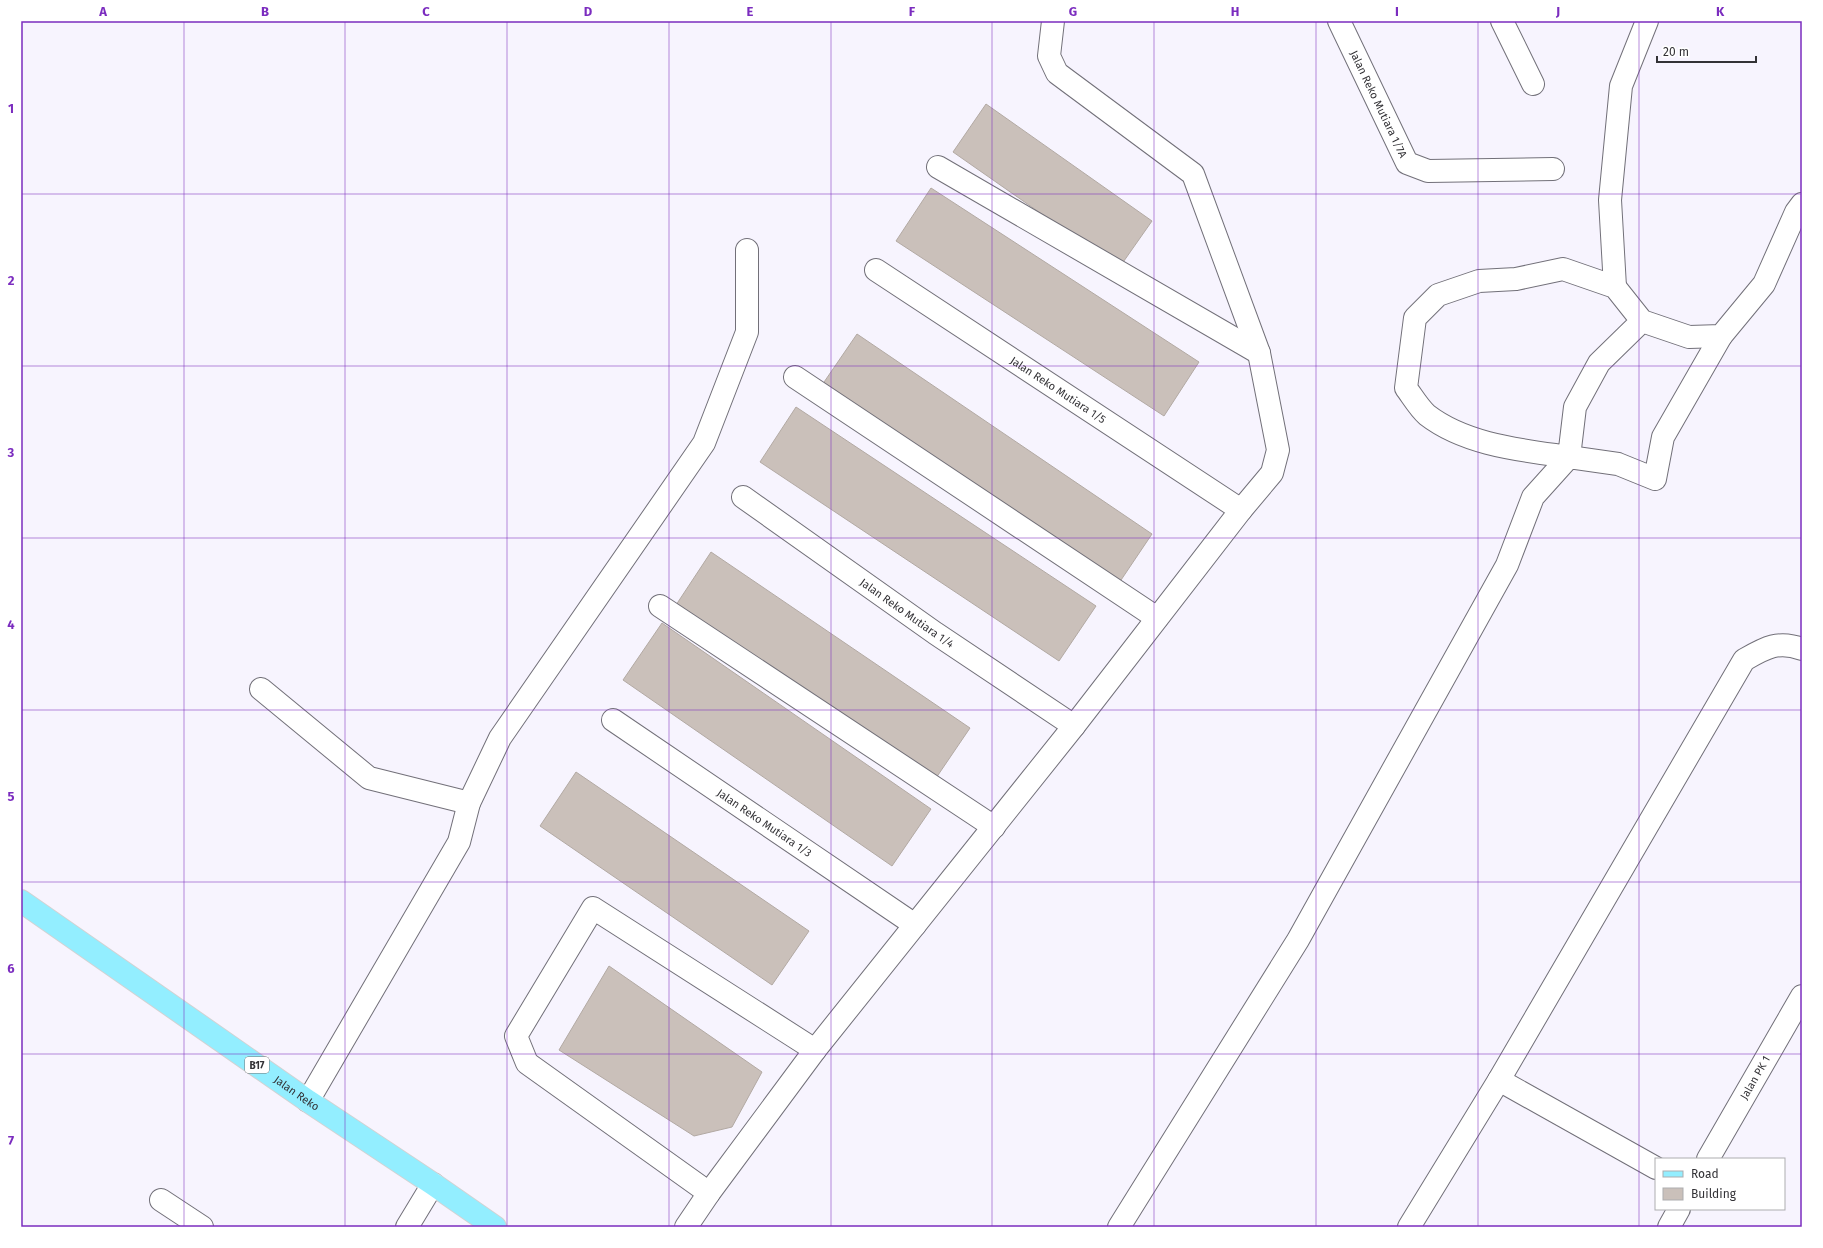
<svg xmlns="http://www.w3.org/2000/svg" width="1823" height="1248" font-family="'Fira Sans',sans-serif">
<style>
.building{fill:#cac0ba;stroke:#b2a9a3}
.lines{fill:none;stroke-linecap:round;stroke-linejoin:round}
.minor-casing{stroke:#727079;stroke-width:24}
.major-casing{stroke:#d2d2d3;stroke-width:24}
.minor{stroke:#fff;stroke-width:22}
.major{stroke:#93eeff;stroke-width:22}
.grid{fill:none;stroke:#7b2cbf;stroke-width:1;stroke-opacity:0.55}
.labels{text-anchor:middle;stroke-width:3;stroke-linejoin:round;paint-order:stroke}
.shield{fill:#fff;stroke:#707072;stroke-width:1}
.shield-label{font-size:10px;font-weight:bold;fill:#333236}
.street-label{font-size:11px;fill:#333236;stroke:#fff}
.neatline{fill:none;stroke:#7b2cbf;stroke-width:1.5}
.grid-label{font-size:13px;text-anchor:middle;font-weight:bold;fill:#7b2cbf}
</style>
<rect width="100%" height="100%" fill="#f7f4fe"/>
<!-- building -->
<g class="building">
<polygon points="986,104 1152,221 1119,268 953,152"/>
<polygon points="931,188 1199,362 1164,416 896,241"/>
<polygon points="857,334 1152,534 1117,586 822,385"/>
<polygon points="796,407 1096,606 1059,661 760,462"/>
<polygon points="711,552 970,728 934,781 676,605"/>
<polygon points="662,623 931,809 892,866 623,680"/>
<polygon points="576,772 809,931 772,985 540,826"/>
<polygon points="609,966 762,1072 732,1127 694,1136 559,1050"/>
</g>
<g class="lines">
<!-- minor casing -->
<g class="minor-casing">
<g id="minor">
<path id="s1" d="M 1339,21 L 1407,163 L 1428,171 L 1553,169"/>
<polyline points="1502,21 1533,84"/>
<polyline points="938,167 1259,353"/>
<path id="s2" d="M 876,270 L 1241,510"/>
<polyline points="1615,287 1610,200 1621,86 1647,21"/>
<path d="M 1642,321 L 1599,363 L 1575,407 L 1569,457 C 1521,450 1466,445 1427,415 C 1419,408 1412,396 1406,388 L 1415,318 L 1438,295 L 1479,281 L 1516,279 L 1563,269 L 1615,287 L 1642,321 L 1689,337 L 1721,336 L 1764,284 L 1796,212 L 1802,204"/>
<polyline points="795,377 1157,618"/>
<path id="s3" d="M 743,497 L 935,633 L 1074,726"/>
<polyline points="660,606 994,827"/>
<polyline points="261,689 369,778 469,803"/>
<path id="s4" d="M 613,720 L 915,925"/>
<polyline points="1499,1080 1656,1168"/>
<polyline points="308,1101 459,842 469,803 500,738 704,443 747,332 747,250"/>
<path id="s5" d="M 1708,1159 L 1802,996"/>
<polyline points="709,1193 527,1063 516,1036 593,908 815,1050"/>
<polyline points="161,1200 202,1227"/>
<polyline points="407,1227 433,1184"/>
<polyline points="686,1227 709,1193 815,1050 1074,726 1241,510 1272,473 1278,450 1259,353 1193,174 1057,73 1049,56 1053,21"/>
<polyline points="1119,1227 1298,940 1507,565 1533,497 1569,457 1618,464 1655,479 1663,437 1721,336"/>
<path d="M 1409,1227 L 1499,1080 L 1744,660 C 1765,648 1778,640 1802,649"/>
<polyline points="1669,1227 1679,1209"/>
</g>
</g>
<!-- major casing -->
<g class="major-casing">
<g id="major">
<path id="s6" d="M 21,901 L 308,1101 L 433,1184 L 495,1227"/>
</g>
</g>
<!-- minor -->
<use href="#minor" class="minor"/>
<!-- major -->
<use href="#major" class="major"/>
</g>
<!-- grid -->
<path class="grid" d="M 184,21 L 184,1227M 345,21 L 345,1227M 507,21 L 507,1227M 669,21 L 669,1227M 831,21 L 831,1227M 992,21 L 992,1227M 1154,21 L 1154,1227M 1316,21 L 1316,1227M 1478,21 L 1478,1227M 1639,21 L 1639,1227M 21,194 L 1802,194M 21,366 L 1802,366M 21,538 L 1802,538M 21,710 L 1802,710M 21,882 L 1802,882M 21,1054 L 1802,1054"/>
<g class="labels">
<!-- shield labels -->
<rect class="shield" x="245" y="1057" width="24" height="16" rx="3"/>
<g class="shield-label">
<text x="257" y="1069">B17</text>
</g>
<!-- street labels -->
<g class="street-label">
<text dy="4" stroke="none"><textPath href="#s1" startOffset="92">Jalan Reko Mutiara 1/7A</textPath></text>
<text dy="4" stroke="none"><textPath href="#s2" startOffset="218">Jalan Reko Mutiara 1/5</textPath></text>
<text dy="4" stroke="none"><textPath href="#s3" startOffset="201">Jalan Reko Mutiara 1/4</textPath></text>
<text dy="4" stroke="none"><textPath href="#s4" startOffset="183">Jalan Reko Mutiara 1/3</textPath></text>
<text dy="4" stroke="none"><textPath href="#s5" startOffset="94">Jalan PK 1</textPath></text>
<text dy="4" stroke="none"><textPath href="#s6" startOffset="336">Jalan Reko</textPath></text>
</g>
</g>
<!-- border -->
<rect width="1823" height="1248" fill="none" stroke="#ffffff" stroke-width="44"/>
<!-- legend -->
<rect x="1655" y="1158" width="130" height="52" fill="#ffffff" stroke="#adadaf"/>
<rect x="1663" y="1171" width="20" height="6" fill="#93eeff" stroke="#adadaf"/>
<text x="1691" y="1178" font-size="12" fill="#333236">Road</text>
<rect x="1663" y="1188" width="20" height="12" fill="#cac0ba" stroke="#adadaf"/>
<text x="1691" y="1198" font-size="12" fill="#333236">Building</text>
<!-- scale -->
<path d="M1657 56v6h99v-6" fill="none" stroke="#333236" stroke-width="2"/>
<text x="1663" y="56" font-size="12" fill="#333236" stroke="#ffffff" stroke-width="3" paint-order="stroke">20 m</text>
<rect x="22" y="22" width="1779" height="1204" class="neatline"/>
<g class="grid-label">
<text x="103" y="16">A</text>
<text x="265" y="16">B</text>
<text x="426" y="16">C</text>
<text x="588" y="16">D</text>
<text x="750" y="16">E</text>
<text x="912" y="16">F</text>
<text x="1073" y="16">G</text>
<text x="1235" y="16">H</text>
<text x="1397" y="16">I</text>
<text x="1558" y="16">J</text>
<text x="1720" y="16">K</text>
<text x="11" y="113">1</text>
<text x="11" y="285">2</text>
<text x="11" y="457">3</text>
<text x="11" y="629">4</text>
<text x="11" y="801">5</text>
<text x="11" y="973">6</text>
<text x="11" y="1145">7</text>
</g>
</svg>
